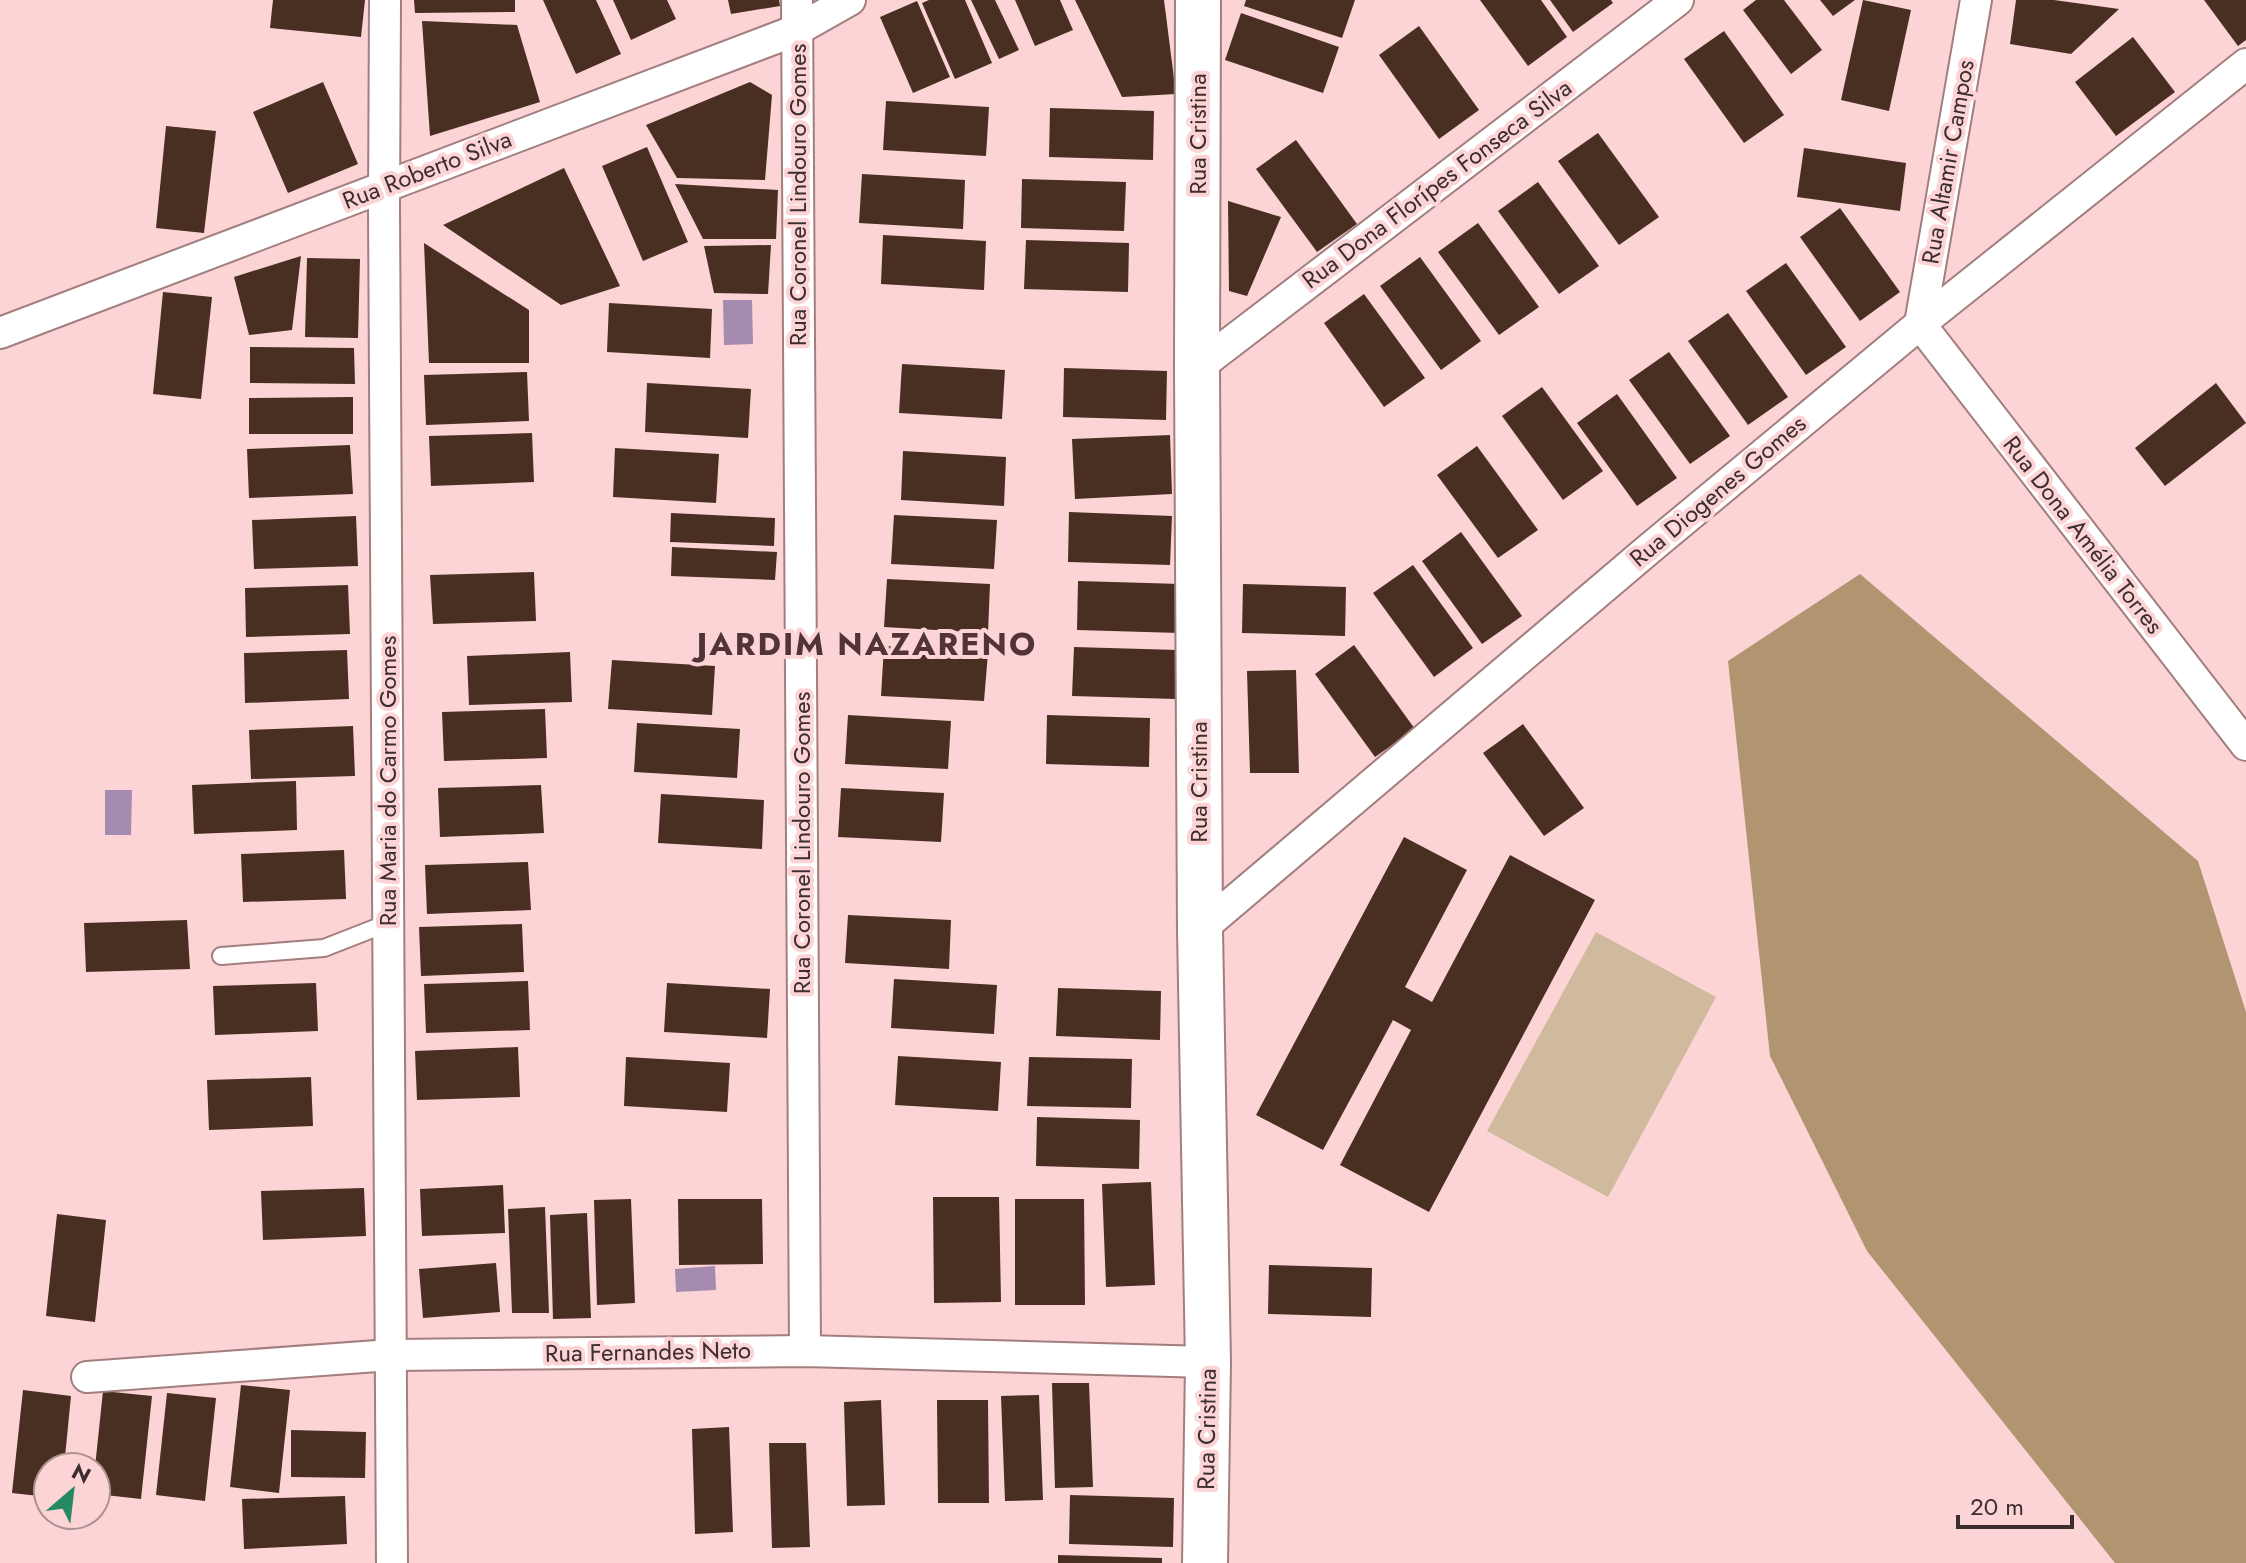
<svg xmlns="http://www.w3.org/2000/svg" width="2246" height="1563" font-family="Jost,sans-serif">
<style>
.green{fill:#d0ba9e}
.forest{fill:#b19570}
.water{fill:#a58bb0}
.building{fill:#492e22}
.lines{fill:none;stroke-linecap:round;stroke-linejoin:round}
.service-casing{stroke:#a27e7f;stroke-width:20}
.minor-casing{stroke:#a27e7f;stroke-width:34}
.secondary-casing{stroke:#a27e7f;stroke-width:48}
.service{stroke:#fff;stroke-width:16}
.minor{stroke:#fff;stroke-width:30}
.secondary{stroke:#fff;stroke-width:44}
.labels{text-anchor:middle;stroke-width:8;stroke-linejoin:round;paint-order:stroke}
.street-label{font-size:24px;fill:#3c2d2e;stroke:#fcd4d6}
.district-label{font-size:32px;font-weight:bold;letter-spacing:2px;fill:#533436;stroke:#fcd4d6}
</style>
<rect width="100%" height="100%" fill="#fcd4d6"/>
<!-- green -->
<polygon class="green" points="1596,932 1716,997 1608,1197 1487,1131"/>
<!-- forest -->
<polygon class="forest" points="1860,574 2198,861 2246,1012 2246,1563 2115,1563 1867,1251 1770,1056 1728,661"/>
<!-- water -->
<g class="water">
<polygon points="723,300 752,300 753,344 724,345"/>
<polygon points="105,790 132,790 131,835 105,835"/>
<polygon points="715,1266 716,1290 676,1292 675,1269"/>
</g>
<!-- building -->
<g class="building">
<polygon points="273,0 365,0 361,37 270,28"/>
<polygon points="414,0 515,0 515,12 415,13"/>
<polygon points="543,0 596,0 621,54 576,74"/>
<polygon points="613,0 667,0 676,19 631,40"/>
<polygon points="728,0 779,0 780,6 731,14"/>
<polygon points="929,0 965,0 992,63 955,79 922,3"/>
<polygon points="971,0 995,0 1019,50 999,59"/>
<polygon points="1015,0 1060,0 1073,30 1035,46"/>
<polygon points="1075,0 1164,0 1176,94 1122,97"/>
<polygon points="1246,0 1355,0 1342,38 1244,6"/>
<polygon points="1480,0 1541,0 1567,37 1528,66"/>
<polygon points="1550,0 1611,0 1613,3 1573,32"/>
<polygon points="1756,0 1784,0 1822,50 1791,74 1743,10"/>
<polygon points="1820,0 1855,0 1833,16"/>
<polygon points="1863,0 1911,10 1889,111 1841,100"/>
<polygon points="2016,0 2054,0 2119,9 2071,54 2010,44"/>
<polygon points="2204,0 2246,0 2246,40 2238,46"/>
<polygon points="917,1 950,77 913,93 880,17"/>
<polygon points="1241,13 1339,47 1323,93 1225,60"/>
<polygon points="422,21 517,25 540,102 430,136"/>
<polygon points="1419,26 1479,110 1439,139 1379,55"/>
<polygon points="1724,31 1784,115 1744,143 1684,59"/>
<polygon points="2133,37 2175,92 2116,136 2075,82"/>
<polygon points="323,82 358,164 288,193 253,112"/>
<polygon points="750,82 772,95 765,180 677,178 646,125"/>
<polygon points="886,101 989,107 986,156 883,150"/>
<polygon points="1050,108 1154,111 1153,160 1049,157"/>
<polygon points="166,126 216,131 204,233 156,228"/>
<polygon points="1598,133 1659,217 1619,245 1558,161"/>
<polygon points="1296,140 1357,224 1317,252 1256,169"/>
<polygon points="647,147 688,242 643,261 602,166"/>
<polygon points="1804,148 1906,163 1900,211 1797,197"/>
<polygon points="564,168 620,286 561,305 443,225"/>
<polygon points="862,174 965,180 963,229 859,223"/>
<polygon points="1022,179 1126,182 1124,231 1021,228"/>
<polygon points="1538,182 1599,266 1559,294 1498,211"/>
<polygon points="675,184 778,190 776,239 703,239"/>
<polygon points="1228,201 1281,217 1247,296 1229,291"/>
<polygon points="1840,208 1900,292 1860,321 1800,237"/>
<polygon points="1478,223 1539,307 1499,335 1438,252"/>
<polygon points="883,235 986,241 984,290 881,284"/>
<polygon points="1026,240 1129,243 1128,292 1024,289"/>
<polygon points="424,243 529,310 529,363 429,363"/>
<polygon points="771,245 768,294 714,293 704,246"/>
<polygon points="301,256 292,330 249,335 234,277"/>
<polygon points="1420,257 1481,341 1441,370 1380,286"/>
<polygon points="307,258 360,259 358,338 305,337"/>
<polygon points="1786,263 1846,347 1806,375 1746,291"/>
<polygon points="163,292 212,297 201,399 153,394"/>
<polygon points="1364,294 1425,378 1384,407 1324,323"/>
<polygon points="609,303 712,309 710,358 607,352"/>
<polygon points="1728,313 1788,397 1748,425 1688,341"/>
<polygon points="250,347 354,348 355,384 250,383"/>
<polygon points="1669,352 1730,436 1690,464 1629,380"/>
<polygon points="902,364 1005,370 1002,419 899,413"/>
<polygon points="1064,368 1167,371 1166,420 1063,417"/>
<polygon points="527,372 529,421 426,425 424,375"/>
<polygon points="647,383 751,389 748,438 645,432"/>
<polygon points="2216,383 2246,423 2165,486 2135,448"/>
<polygon points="1542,387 1603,471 1563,500 1502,416"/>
<polygon points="1617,394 1677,478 1637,506 1577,423"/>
<polygon points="353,397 353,434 249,434 249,398"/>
<polygon points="532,433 534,482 431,486 429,436"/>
<polygon points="1170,435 1172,494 1075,499 1072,439"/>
<polygon points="350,445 353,494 249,498 247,449"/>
<polygon points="1477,446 1538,530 1498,558 1437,475"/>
<polygon points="615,448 719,454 716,503 613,497"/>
<polygon points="903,451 1006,457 1004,506 901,500"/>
<polygon points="1069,512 1172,516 1170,565 1068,562"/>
<polygon points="671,513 775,518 774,546 670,542"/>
<polygon points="894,515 997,520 994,569 891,564"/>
<polygon points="356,516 358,566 254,569 252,520"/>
<polygon points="1461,532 1522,616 1482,644 1422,561"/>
<polygon points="672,547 777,552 775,580 671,576"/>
<polygon points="1413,565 1473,648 1434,677 1373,593"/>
<polygon points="534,572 536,621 433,624 430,575"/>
<polygon points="887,579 990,584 988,633 884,627"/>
<polygon points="1078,581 1181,584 1180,633 1077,630"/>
<polygon points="1243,584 1346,587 1345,636 1242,633"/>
<polygon points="348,585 350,634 246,637 245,588"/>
<polygon points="1354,645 1415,729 1375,757 1315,674"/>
<polygon points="884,646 988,653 984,701 881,696"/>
<polygon points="1074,647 1178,650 1176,699 1072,696"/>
<polygon points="347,650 349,699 245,703 244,653"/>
<polygon points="570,652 572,702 469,705 467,656"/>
<polygon points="612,660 715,666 712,715 608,709"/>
<polygon points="1296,670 1299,773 1250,773 1247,671"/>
<polygon points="545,709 547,758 444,761 442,712"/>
<polygon points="848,715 951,721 948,769 845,764"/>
<polygon points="1047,715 1150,718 1149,767 1046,764"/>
<polygon points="637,723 740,729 737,778 634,772"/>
<polygon points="1523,724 1584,808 1544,836 1483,753"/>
<polygon points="353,726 355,776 251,779 249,730"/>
<polygon points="296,781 297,830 194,834 192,785"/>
<polygon points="541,785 544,833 440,837 438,788"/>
<polygon points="841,788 944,793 941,842 838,837"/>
<polygon points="661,794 764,800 762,849 658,843"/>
<polygon points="1404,837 1467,870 1405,987 1432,1002 1510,855 1595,900 1429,1212 1340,1165 1411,1030 1393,1020 1323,1150 1256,1115"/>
<polygon points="344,850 346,899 243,902 241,854"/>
<polygon points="528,862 531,910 427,914 425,865"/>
<polygon points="848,915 951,920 949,969 845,963"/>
<polygon points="187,920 190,969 86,972 84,923"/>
<polygon points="522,924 524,972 421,976 419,927"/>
<polygon points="894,979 997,985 994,1034 891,1028"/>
<polygon points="528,981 530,1030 426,1033 424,984"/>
<polygon points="316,983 318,1031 215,1035 213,986"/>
<polygon points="667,983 770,989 767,1038 664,1032"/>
<polygon points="1058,988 1161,991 1160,1040 1056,1036"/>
<polygon points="518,1047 520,1097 417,1100 415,1051"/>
<polygon points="898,1056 1001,1062 998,1111 895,1105"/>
<polygon points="626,1057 730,1063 727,1112 624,1106"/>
<polygon points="1029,1057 1132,1059 1131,1108 1027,1106"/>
<polygon points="311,1077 313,1126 209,1130 207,1080"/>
<polygon points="1037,1117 1140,1120 1139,1169 1036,1166"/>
<polygon points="1151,1182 1155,1285 1106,1287 1102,1184"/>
<polygon points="503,1185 505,1233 422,1236 420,1189"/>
<polygon points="364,1188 366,1236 263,1240 261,1191"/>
<polygon points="933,1197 999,1197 1001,1302 934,1303"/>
<polygon points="631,1199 635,1303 597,1305 594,1200"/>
<polygon points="678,1199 762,1199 763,1264 679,1265"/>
<polygon points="1015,1199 1084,1199 1085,1305 1015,1305"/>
<polygon points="545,1207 549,1313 512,1313 508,1209"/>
<polygon points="587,1213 591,1318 553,1319 550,1215"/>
<polygon points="57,1214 106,1220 95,1322 46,1316"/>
<polygon points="496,1263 500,1312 423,1318 419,1269"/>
<polygon points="1269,1265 1372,1268 1371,1317 1268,1314"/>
<polygon points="1052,1383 1089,1383 1093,1487 1055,1488"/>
<polygon points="241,1385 290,1390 279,1493 230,1487"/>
<polygon points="23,1390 71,1396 64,1467 48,1467 48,1497 12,1493"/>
<polygon points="103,1391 152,1396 141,1499 96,1494 95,1467"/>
<polygon points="167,1393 216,1398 205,1501 156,1495"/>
<polygon points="1039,1395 1043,1500 1005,1501 1001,1396"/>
<polygon points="881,1400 885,1505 847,1506 844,1402"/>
<polygon points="937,1400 988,1400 989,1503 938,1503"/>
<polygon points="729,1427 733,1532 695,1534 692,1429"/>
<polygon points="291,1430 366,1432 365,1478 291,1477"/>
<polygon points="769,1443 806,1443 810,1547 772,1548"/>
<polygon points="1070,1495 1174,1498 1173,1547 1069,1544"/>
<polygon points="345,1496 347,1544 244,1549 242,1499"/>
<polygon points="1058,1555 1162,1558 1162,1563 1058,1563"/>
</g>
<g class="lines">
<!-- service casing -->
<g class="service-casing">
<polyline id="service" points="221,956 324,948 388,923"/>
</g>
<!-- minor casing -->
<g class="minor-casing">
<g id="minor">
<polyline points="385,0 384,209 392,1563"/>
<polyline points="797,0 805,1351"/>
<polyline points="1976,0 1920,324 2246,745"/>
<polyline points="0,333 797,30 850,0"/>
<polyline points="1197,368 1678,0"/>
<polyline points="1200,930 1649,549 1920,324 2246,64"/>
<polyline points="87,1377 391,1355 805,1351 1208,1362"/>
</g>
</g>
<!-- secondary casing -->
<g class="secondary-casing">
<polyline id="secondary" points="1198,0 1197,368 1200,930 1208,1362 1205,1563"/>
</g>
<!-- service -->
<use href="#service" class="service"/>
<!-- minor -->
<use href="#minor" class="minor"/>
<!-- secondary -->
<use href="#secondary" class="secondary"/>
</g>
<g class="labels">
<!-- street labels -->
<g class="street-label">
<text transform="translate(1198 134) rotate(-90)" y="8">Rua Cristina</text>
<text transform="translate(1948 162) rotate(-80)" y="8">Rua Altamir Campos</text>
<text transform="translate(427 170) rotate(-21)" y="8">Rua Roberto Silva</text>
<text transform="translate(1437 184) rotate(-37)" y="8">Rua Dona Florípes Fonseca Silva</text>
<text transform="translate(798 195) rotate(-90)" y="8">Rua Coronel Lindouro Gomes</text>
<text transform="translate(1718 491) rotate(-40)" y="8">Rua Diogenes Gomes</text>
<text transform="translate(2083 535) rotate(52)" y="8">Rua Dona Amélia Torres</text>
<text transform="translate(388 781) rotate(-90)" y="8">Rua Maria do Carmo Gomes</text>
<text transform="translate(1199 782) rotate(-90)" y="8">Rua Cristina</text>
<text transform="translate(802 843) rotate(-90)" y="8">Rua Coronel Lindouro Gomes</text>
<text transform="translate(648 1352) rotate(-1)" y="8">Rua Fernandes Neto</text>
<text transform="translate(1207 1429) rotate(-89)" y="8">Rua Cristina</text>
</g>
<!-- district labels -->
<g class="district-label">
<text x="867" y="655">JARDIM NAZARENO</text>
</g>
</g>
<!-- north arrow -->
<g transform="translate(72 1491) rotate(28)"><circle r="38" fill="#fcd4d6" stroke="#af9193" stroke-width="2"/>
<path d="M0-6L14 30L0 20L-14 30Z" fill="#258964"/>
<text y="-12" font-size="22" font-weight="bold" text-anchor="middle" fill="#3c2d2e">N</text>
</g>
<!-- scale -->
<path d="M1958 1515v12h114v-12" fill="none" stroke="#3c2d2e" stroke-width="4"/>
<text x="1970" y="1515" font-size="24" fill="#3c2d2e" stroke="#fcd4d6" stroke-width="6" paint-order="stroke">20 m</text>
</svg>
